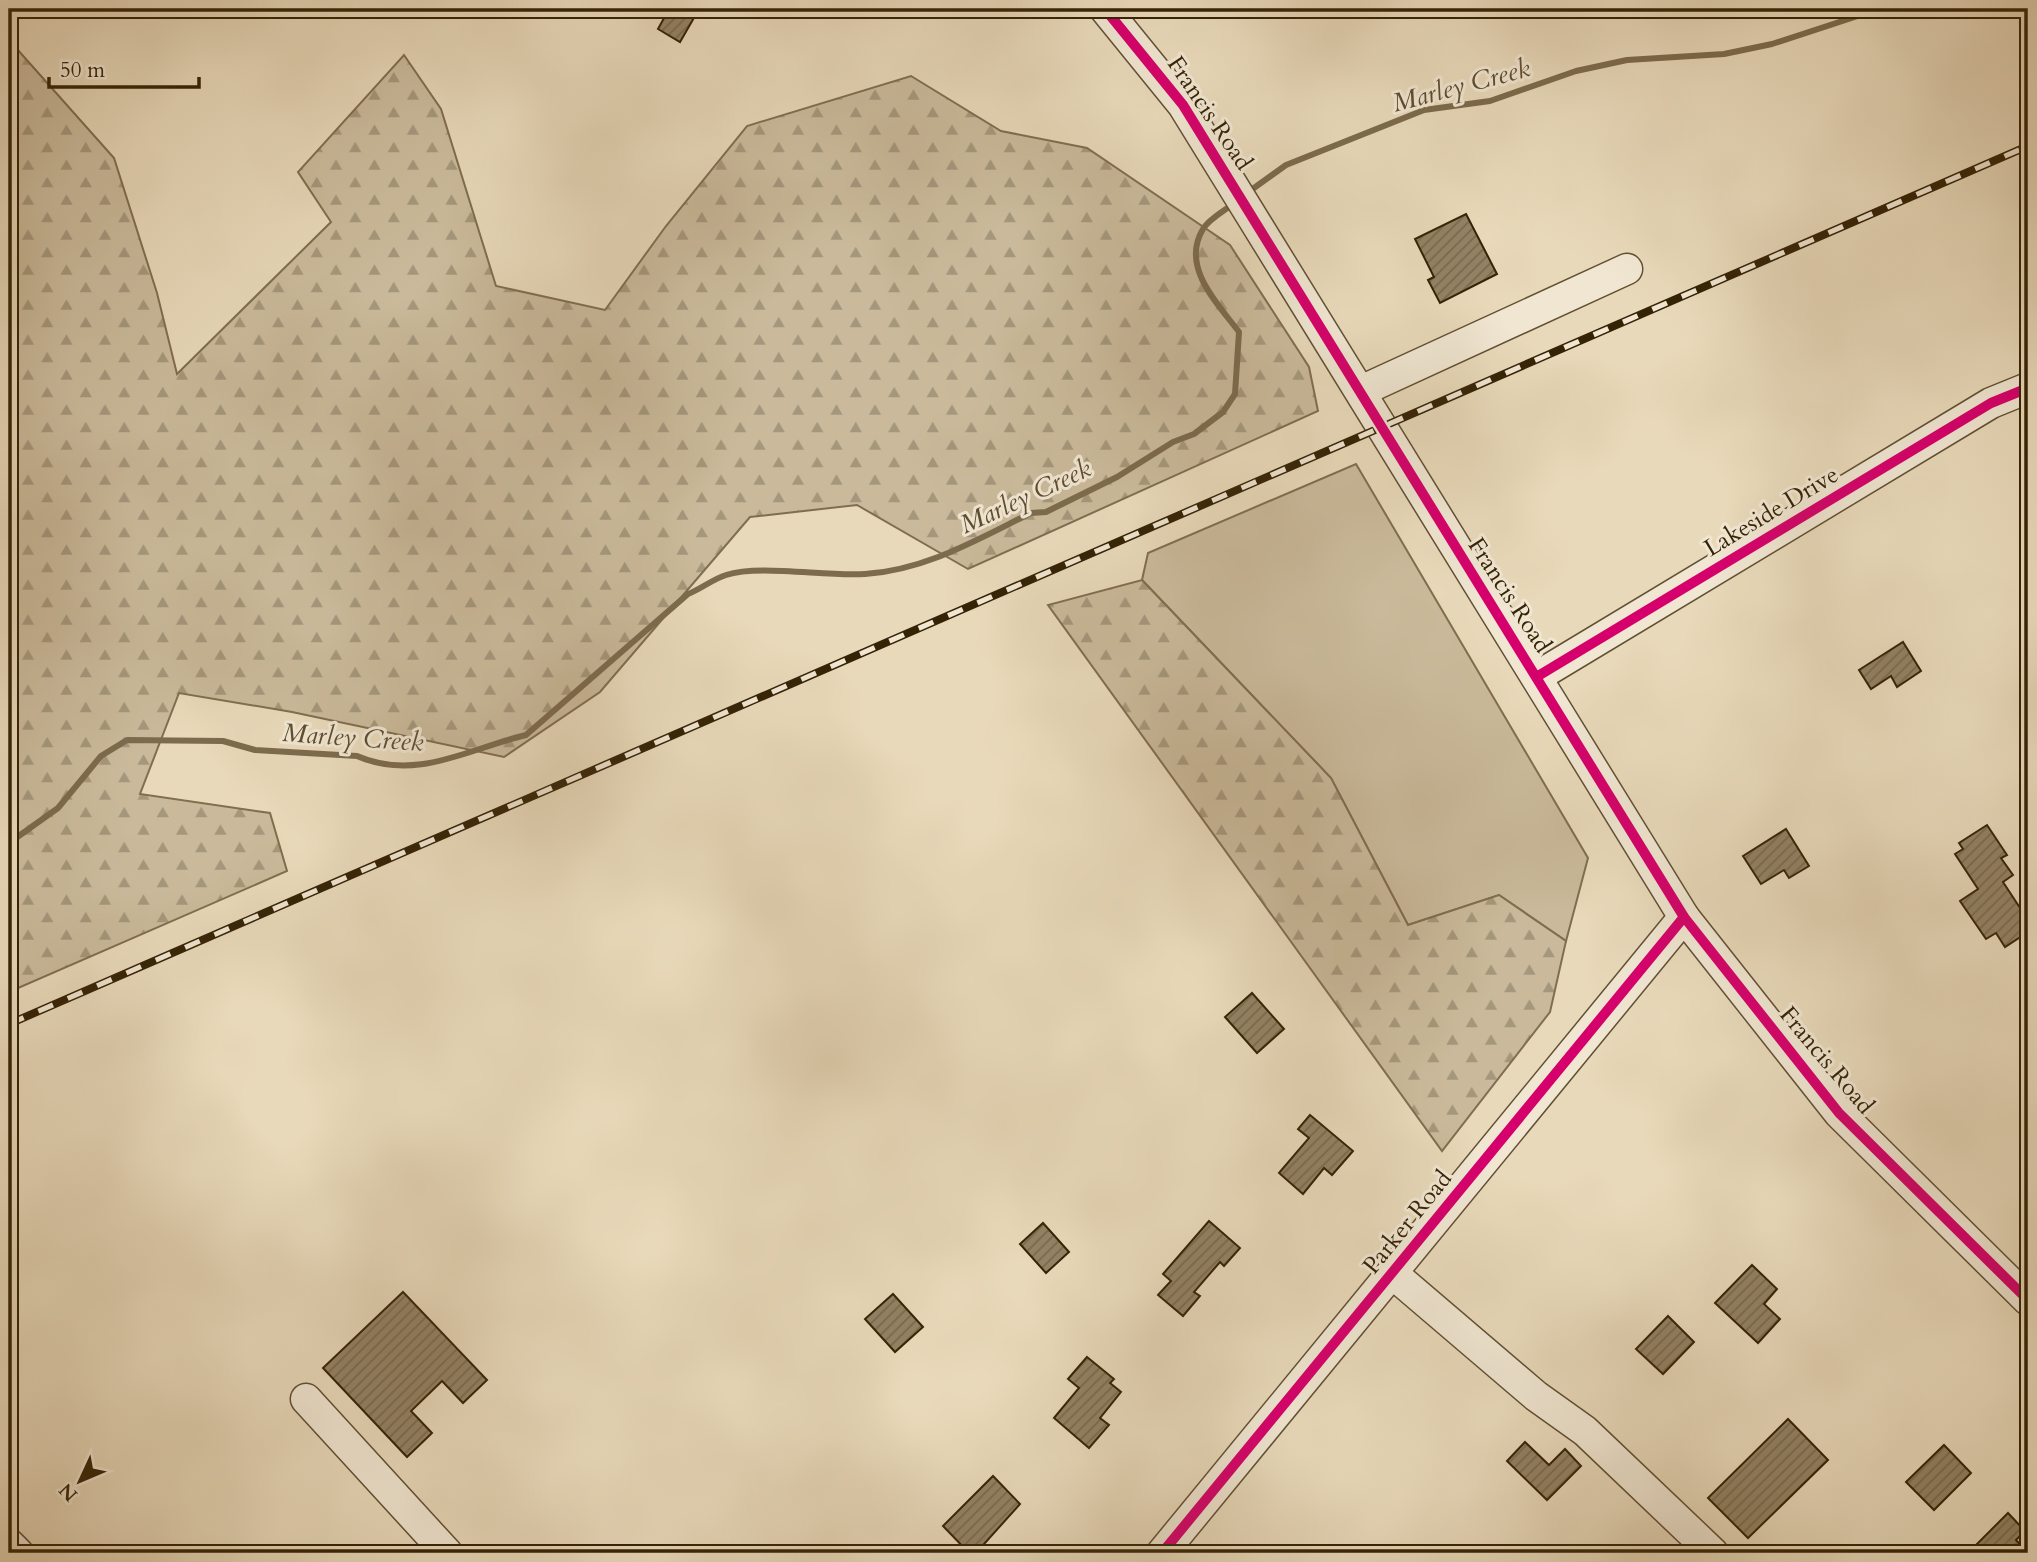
<svg xmlns="http://www.w3.org/2000/svg" width="2037" height="1562" font-family="Cardo,serif">
<style>
.grass{fill:#caba9b;stroke:#806e50;stroke-width:2}
.forest{fill:url(#forest-firs);stroke:#806e50;stroke-width:2}
.lines{fill:none;stroke-linecap:round;stroke-linejoin:round}
.stream{stroke:#7c6b4d;stroke-width:6}
.building{fill:url(#building-hatch);stroke:#352306;stroke-width:2}
.minor-casing{stroke:#625033;stroke-width:33}
.minor{stroke:#f0e6d2;stroke-width:30}
.rail-casing{stroke:#352306;stroke-width:8}
.rail{stroke:#f0e6d2;stroke-width:5;stroke-dasharray:16;stroke-linecap:butt}
.cycleway-casing{stroke:#f0e6d2;stroke-width:15}
.cycleway{stroke:#d6006c;stroke-width:10}
.labels{text-anchor:middle;stroke-width:6;stroke-linejoin:round;paint-order:stroke}
.street-label{font-size:24px;fill:#352306;stroke:#f0e6d2}
.water-label{font-size:26px;font-style:italic;fill:#5e4d30;stroke:#f0e6d2}
</style>
<defs>
<pattern id="forest-firs" width="22" height="20" patternUnits="userSpaceOnUse" patternTransform="scale(1.75)"><rect width="22" height="20" fill="#caba9b"/><path d="M5 1l3.5 6h-7zM16 11l3.5 6h-7z" fill="#a5977c"/></pattern>
<pattern id="building-hatch" width="6" height="6" patternUnits="userSpaceOnUse" patternTransform="scale(1.75)"><rect width="6" height="6" fill="#928264"/><path d="M-1 1l2-2M0 6l6-6M5 7l2-2" fill="none" stroke="#786a50"/></pattern>
</defs>
<rect width="100%" height="100%" fill="#e8d9ba"/>
<filter id="stains"><feTurbulence type="fractalNoise" baseFrequency=".00286" numOctaves="4"/><feColorMatrix values="0 0 0 0 .2 0 0 0 0 .09 0 0 0 0 .02 0 0 0 .5 -.17"/></filter>
<radialGradient id="worn" r=".72"><stop offset=".6" stop-color="#630" stop-opacity="0"/><stop offset="1" stop-color="#630" stop-opacity=".3"/></radialGradient>
<!-- grass -->
<polygon class="grass" points="1356,464 1588,858 1566,941 1499,895 1408,925 1331,778 1142,580 1148,553"/>
<!-- forest -->
<g class="forest">
<polygon points="9,40 114,158 157,293 177,374 331,222 298,172 404,55 441,109 496,286 605,310 666,226 747,126 911,76 1001,131 1087,148 1230,245 1309,367 1318,411 968,569 857,505 750,517 600,692 504,757 292,712 179,693 140,794 270,813 287,871 9,992"/>
<polygon points="1142,580 1331,778 1408,925 1499,895 1566,941 1550,1012 1442,1151 1048,605"/>
</g>
<g class="lines">
<!-- stream -->
<g class="stream">
<polyline points="1247,193 1286,165 1424,110 1490,101 1576,71 1627,60 1724,54 1772,44 1879,9"/>
<path d="M 9,843 L 58,808 L 101,756 L 127,740 L 223,741 L 255,750 L 357,756 C 417,782 470,748 526,735 L 688,594 C 701,589 713,579 726,575 C 759,564 827,577 865,574 C 926,570 978,539 1031,513 L 1046,512 L 1117,477 L 1173,442 L 1194,434 L 1223,412 L 1235,394 L 1239,332 C 1218,304 1180,267 1203,229 C 1209,219 1224,211 1233,204"/>
</g>
</g>
<!-- building -->
<g class="building">
<polygon points="669,9 699,9 680,42 658,29"/>
<polygon points="1466,214 1497,274 1440,303 1428,280 1434,277 1415,239"/>
<polygon points="1903,642 1921,671 1897,687 1891,676 1871,689 1859,670"/>
<polygon points="1987,825 2007,855 2001,858 2013,875 2003,882 2028,920 2028,932 2005,947 1996,933 1986,939 1960,901 1978,889 1955,854 1963,849 1959,843"/>
<polygon points="1786,829 1809,866 1789,878 1784,870 1761,884 1743,856"/>
<polygon points="1252,993 1284,1029 1257,1053 1225,1017"/>
<polygon points="1310,1115 1353,1151 1332,1175 1324,1168 1303,1194 1279,1173 1309,1138 1298,1129"/>
<polygon points="1209,1221 1240,1248 1224,1266 1220,1262 1194,1292 1200,1296 1183,1316 1158,1295 1171,1281 1163,1274"/>
<polygon points="1043,1223 1069,1252 1046,1273 1020,1244"/>
<polygon points="1752,1265 1777,1289 1764,1304 1780,1319 1758,1343 1715,1303"/>
<polygon points="403,1292 487,1380 463,1403 442,1381 411,1411 432,1433 407,1457 323,1368"/>
<polygon points="893,1294 923,1327 895,1352 865,1319"/>
<polygon points="1668,1316 1694,1342 1663,1374 1636,1349"/>
<polygon points="1087,1357 1114,1379 1110,1383 1121,1392 1100,1418 1109,1425 1089,1448 1054,1418 1079,1388 1068,1379"/>
<polygon points="1788,1419 1828,1460 1748,1538 1708,1498"/>
<polygon points="1525,1442 1549,1465 1565,1449 1581,1466 1547,1500 1507,1461"/>
<polygon points="1944,1445 1971,1473 1934,1510 1906,1482"/>
<polygon points="993,1476 1020,1504 976,1553 969,1553 943,1526"/>
<polygon points="2008,1513 2025,1531 2016,1540 2028,1553 1968,1553"/>
</g>
<g class="lines">
<!-- minor casing -->
<g class="minor-casing">
<g id="minor">
<polyline points="1105,9 1183,105 1684,917 1839,1113 2028,1300"/>
<polyline points="1361,391 1627,269"/>
<polyline points="1538,676 1991,403 2028,388"/>
<polyline points="1392,1273 1536,1396 1585,1431 1713,1553"/>
<polyline points="306,1399 447,1553"/>
<polyline points="9,1544 18,1553"/>
<polyline points="1162,1553 1684,917"/>
</g>
</g>
<!-- minor -->
<use href="#minor" class="minor"/>
<!-- rail casing -->
<g class="rail-casing">
<polyline id="rail" points="9,1024 2028,146"/>
</g>
<!-- rail -->
<use href="#rail" class="rail"/>
<!-- cycleway casing -->
<g class="cycleway-casing">
<g id="cycleway">
<polyline points="1105,9 1183,105 1684,917 1839,1113 2028,1300"/>
<polyline points="1538,676 1991,403 2028,388"/>
<polyline points="1162,1553 1684,917"/>
</g>
</g>
<!-- cycleway -->
<use href="#cycleway" class="cycleway"/>
</g>
<g class="labels">
<!-- street labels -->
<g class="street-label">
<text transform="translate(1210 113) rotate(56)" y="8">Francis Road</text>
<text transform="translate(1771 511) rotate(-31)" y="8">Lakeside Drive</text>
<text transform="translate(1510 595) rotate(57)" y="8">Francis Road</text>
<text transform="translate(1827 1060) rotate(50)" y="8">Francis Road</text>
<text transform="translate(1407 1222) rotate(-51)" y="8">Parker Road</text>
</g>
<!-- water labels -->
<g class="water-label">
<text transform="translate(1461 85) rotate(-15)" y="9">Marley Creek</text>
<text transform="translate(1025 496) rotate(-25)" y="9">Marley Creek</text>
<text transform="translate(353 737) rotate(4)" y="9">Marley Creek</text>
</g>
</g>
<!-- margin -->
<rect width="2037" height="1562" fill="none" stroke="#e8d9ba" stroke-width="35"/>
<rect x="10" y="10" width="2016" height="1541" fill="none" stroke="#352306" stroke-width="3.5"/>
<rect x="18" y="18" width="2002" height="1527" fill="none" stroke="#352306" stroke-width="2"/>
<!-- north arrow -->
<g transform="translate(80 1481) rotate(226)" stroke="#f0e6d2" stroke-width="5" paint-order="stroke">
<path d="M0-5L12 26L0 18L-12 26Z" fill="#352306"/>
<text y="-10" font-size="19" font-weight="bold" text-anchor="middle" fill="#352306">N</text>
</g>
<!-- scale -->
<path d="M49 77v10h150v-10" fill="none" stroke="#352306" stroke-width="3.5"/>
<text x="60" y="77" font-size="21" fill="#352306" stroke="#f0e6d2" stroke-width="5" paint-order="stroke">50 m</text>
<rect width="100%" height="100%" filter="url(#stains)"/>
<rect width="100%" height="100%" fill="url(#worn)"/>
</svg>
